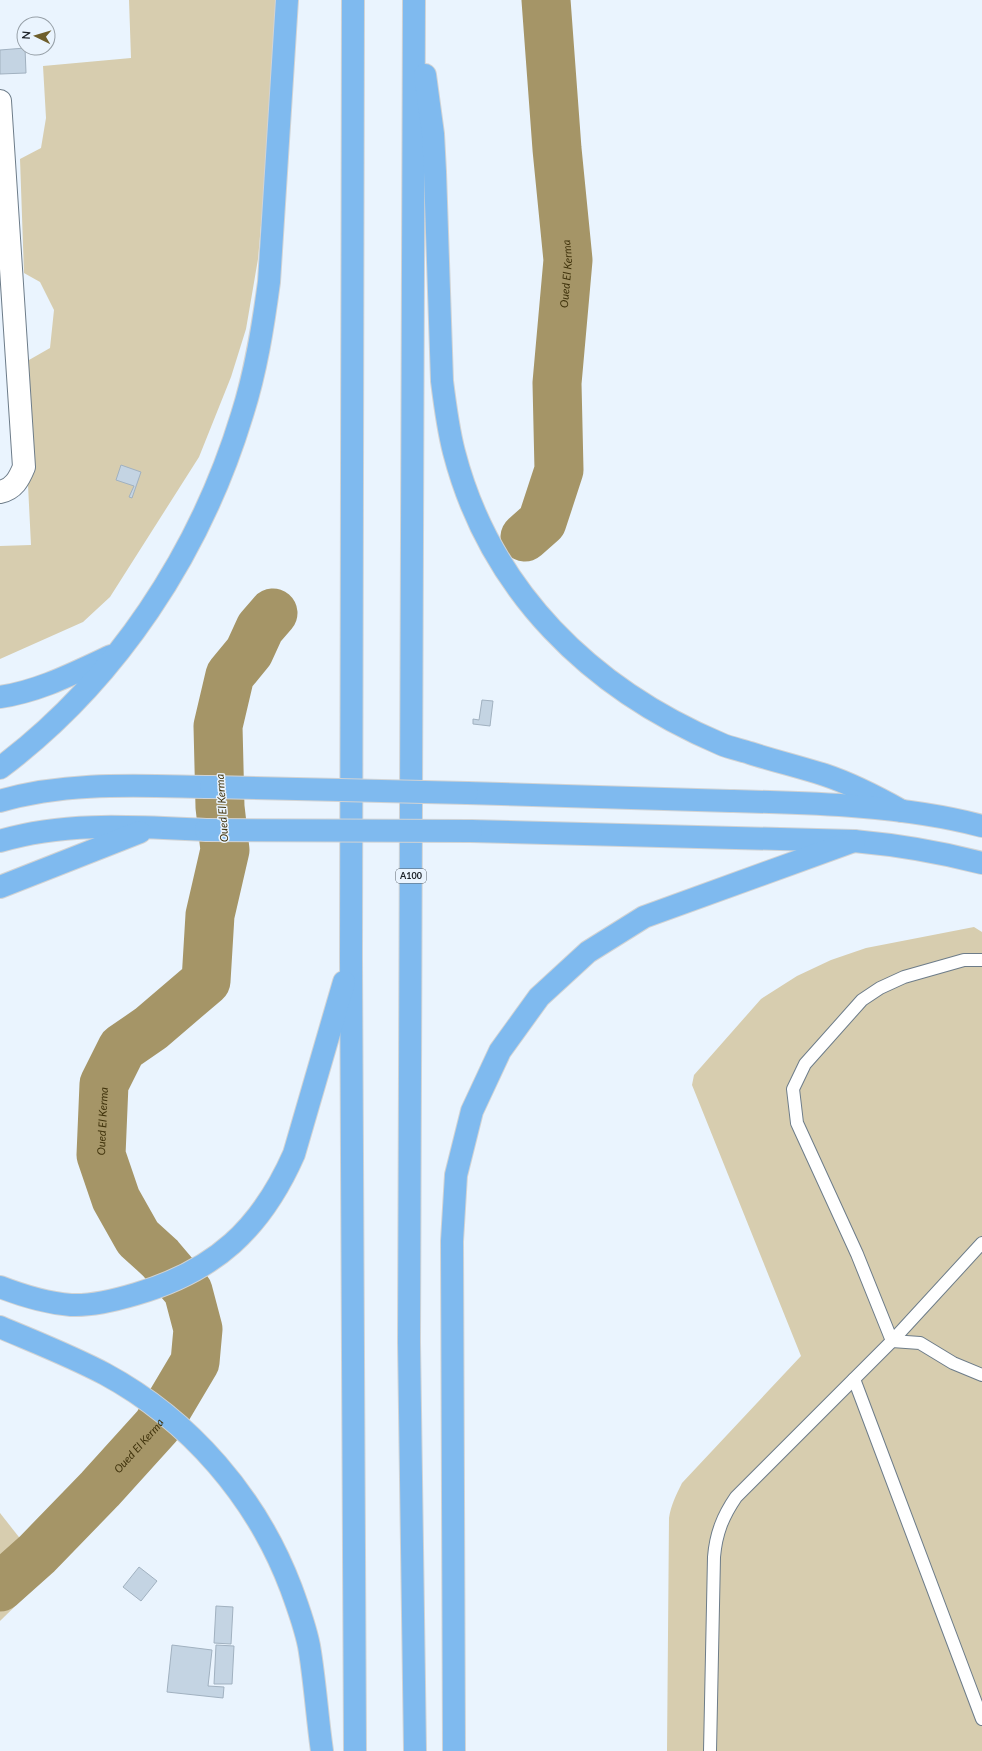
<svg xmlns="http://www.w3.org/2000/svg" width="982" height="1751" font-family="Lato,sans-serif">
<style>
.green{fill:#d7cdaf}
.lines{fill:none;stroke-linecap:round;stroke-linejoin:round}
.river{stroke:#a59567;stroke-width:49}
.building{fill:#c4d4e3;stroke:#a1b1c0}
.lane-casing{stroke:#6d7c89;stroke-width:14}
.street-casing{stroke:#6d7c89;stroke-width:24}
.highway-casing{stroke:#d1d3d4;stroke-width:24}
.lane{stroke:#fff;stroke-width:12}
.street{stroke:#fff;stroke-width:22}
.highway{stroke:#7fbaef;stroke-width:22}
.highway-bridge-casing{stroke:#d1d3d4;stroke-width:24;stroke-linecap:butt}
.highway-bridge{stroke:#7fbaef;stroke-width:22}
.labels{text-anchor:middle;stroke-width:3;stroke-linejoin:round;paint-order:stroke}
.shield{fill:#eaf4fe;stroke:#596068;stroke-width:1}
.shield-label{font-size:9px;font-weight:bold;fill:#1b2127}
.water-label{font-size:11px;font-style:italic;fill:#3f320b;stroke:#eaf4fe}
</style>
<rect width="100%" height="100%" fill="#eaf4fe"/>
<!-- green -->
<g class="green">
<polygon points="129,0 276,0 275,67 258,259 246,329 231,377 199,457 110,597 83,622 0,659 0,546 31,545 22,364 50,348 54,310 40,282 24,273 20,159 41,148 46,118 43,66 131,58"/>
<path d="M 974,927 L 982,932 L 982,1751 L 667,1751 L 669,1518 C 671,1505 676,1495 682,1483 L 801,1356 L 692,1085 L 694,1075 L 761,999 L 797,976 L 831,960 L 866,948 Z"/>
<polygon points="0,1513 48,1574 0,1621"/>
</g>
<g class="lines">
<!-- river -->
<g class="river">
<path id="s1" d="M 525,537 L 542,522 L 559,470 L 557,383 L 568,260 L 557,149 L 546,0"/>
<path id="s2" d="M 0,1587 L 37,1554 L 100,1489 L 157,1426 L 195,1362 L 198,1329 L 188,1291 L 160,1258 L 138,1238 L 116,1199 L 101,1155 L 104,1084 L 122,1048 L 151,1028 L 206,981 L 210,915 L 225,850 L 220,807 L 218,726 L 230,675 L 249,652 L 260,628 L 273,613"/>
</g>
</g>
<!-- building -->
<g class="building">
<polygon points="25,48 26,73 0,74 0,50"/>
<polygon points="121,465 141,472 132,498 129,497 134,486 116,480"/>
<polygon points="482,700 493,701 490,726 473,724 473,719 479,720"/>
<polygon points="139,1567 157,1581 141,1601 123,1587"/>
<polygon points="216,1606 233,1607 231,1644 214,1643"/>
<polygon points="172,1645 212,1650 208,1686 224,1687 223,1698 167,1692"/>
<polygon points="216,1645 234,1646 232,1684 214,1684"/>
</g>
<g class="lines">
<!-- lane casing -->
<g class="lane-casing">
<g id="lane">
<polyline points="892,1341 857,1254 797,1123 793,1089 805,1064 862,1000 880,988 904,977 964,960 982,960"/>
<polyline points="892,1341 920,1343 953,1363 982,1375"/>
<polyline points="854,1379 982,1719"/>
<path d="M 710,1751 L 714,1557 C 716,1533 723,1516 736,1497 L 892,1341 L 982,1243"/>
</g>
</g>
<!-- street casing -->
<g class="street-casing">
<path id="street" d="M 0,101 L 24,467 C 19,479 14,489 0,492"/>
</g>
<!-- highway casing -->
<g class="highway-casing">
<g id="highway">
<polyline points="353,0 351,958 355,1751"/>
<polyline points="414,0 409,1342 415,1751"/>
<path d="M 425,75 L 433,134 L 435,172 L 442,381 C 445,405 448,429 454,452 C 490,591 591,689 721,744 C 730,748 741,750 750,753 C 775,761 800,767 825,775 C 852,784 877,797 902,811"/>
<path d="M 0,697 C 40,691 74,673 111,656"/>
<path d="M 0,768 C 116,681 200,553 242,415 C 256,371 263,327 269,282 L 287,0"/>
<path d="M 467,793 C 554,795 642,798 730,801 C 811,803 903,805 982,826"/>
<path d="M 0,801 C 68,781 141,786 211,787"/>
<path d="M 471,831 L 854,841 C 898,845 940,852 982,863"/>
<path d="M 0,841 C 66,821 138,827 206,830"/>
<polyline points="0,887 140,832"/>
<path d="M 0,1287 C 23,1296 46,1303 71,1305 C 93,1306 116,1300 136,1294 C 215,1271 261,1229 294,1154 L 344,982"/>
<path d="M 0,1327 C 35,1342 71,1356 105,1374 C 190,1420 257,1498 291,1588 C 298,1607 305,1626 309,1646 C 315,1681 317,1716 322,1751"/>
<polyline points="454,1751 452,1241 456,1175 472,1111 500,1051 539,997 588,952 644,917 854,841"/>
</g>
</g>
<!-- lane -->
<use href="#lane" class="lane"/>
<!-- street -->
<use href="#street" class="street"/>
<!-- highway -->
<use href="#highway" class="highway"/>
<!-- highway-bridge casing -->
<g class="highway-bridge-casing">
<g id="highway-bridge">
<polyline points="211,787 467,793"/>
<polyline points="206,830 471,831"/>
</g>
</g>
<!-- highway-bridge -->
<use href="#highway-bridge" class="highway-bridge"/>
</g>
<g class="labels">
<!-- shield labels -->
<rect class="shield" x="396" y="869" width="30" height="14" rx="3"/>
<g class="shield-label">
<text x="411" y="879">A100</text>
</g>
<!-- water labels -->
<g class="water-label">
<text dy="4" stroke="none"><textPath href="#s1" startOffset="274">Oued El Kerma</textPath></text>
<text transform="translate(222 808) rotate(-94)" y="4">Oued El Kerma</text>
<text dy="4" stroke="none"><textPath href="#s2" startOffset="570">Oued El Kerma</textPath></text>
<text dy="4" stroke="none"><textPath href="#s2" startOffset="198">Oued El Kerma</textPath></text>
</g>
</g>
<!-- north arrow -->
<g transform="translate(36 36) rotate(275)"><circle r="19" fill="#eaf4fe" stroke="#97a0a8"/>
<path d="M0-3L7 15L0 10L-7 15Z" fill="#6e5e2b"/>
<text y="-6" font-size="11" font-weight="bold" text-anchor="middle" fill="#1b2127">N</text>
</g>
</svg>
